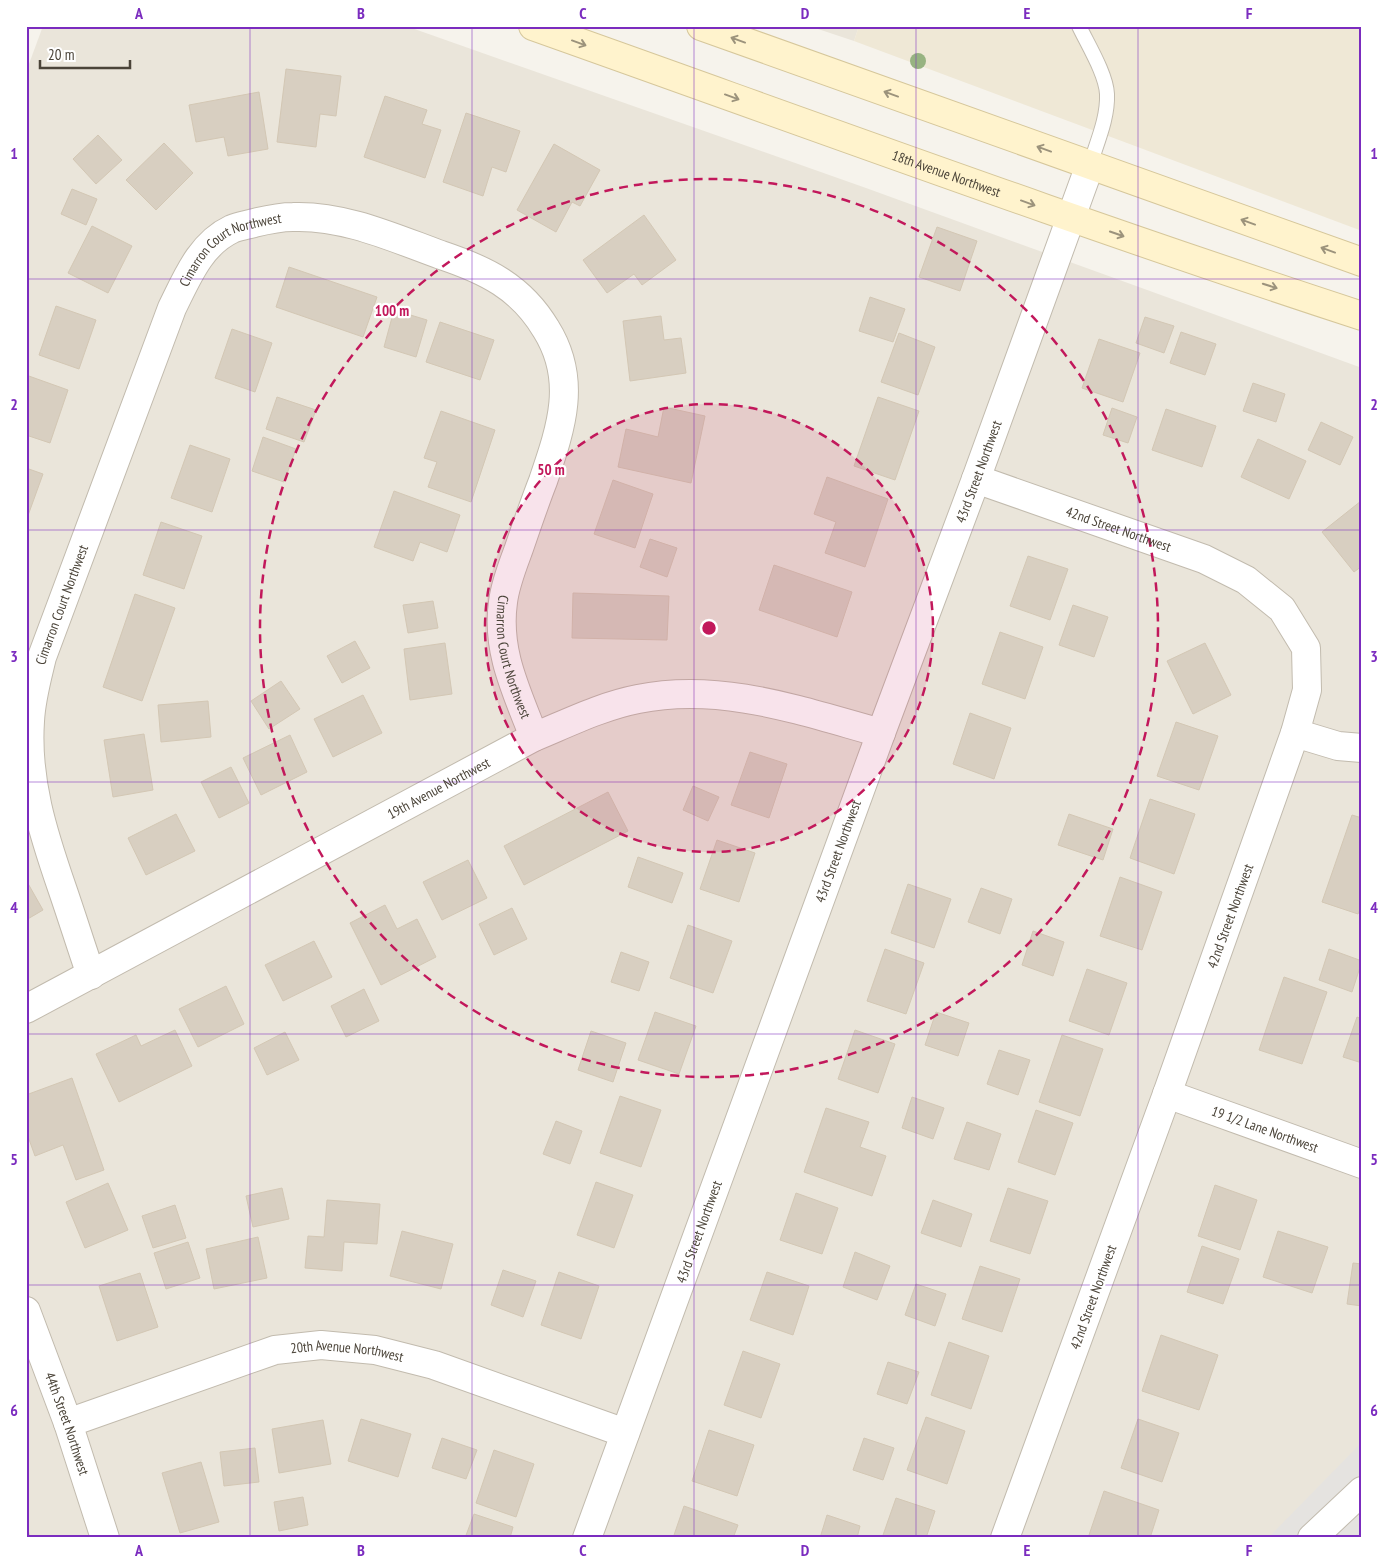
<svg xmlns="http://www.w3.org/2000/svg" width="1388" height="1564" font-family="'PT Sans Narrow',sans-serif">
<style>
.residential{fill:#eae5da}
.education{fill:#efe8d6}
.parking{fill:#e5e3e0}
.building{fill:#d8cfc1;stroke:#d3c7b4}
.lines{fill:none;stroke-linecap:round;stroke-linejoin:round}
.lane-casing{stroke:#c2bbae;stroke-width:16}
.street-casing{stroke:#c2bbae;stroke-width:30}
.secondary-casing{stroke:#d6c79b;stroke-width:30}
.lane{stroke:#fff;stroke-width:14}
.street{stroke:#fff;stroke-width:28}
.secondary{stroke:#fff3cd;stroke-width:28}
.tree{fill:#97b381}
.oneway{stroke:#9c937c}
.grid{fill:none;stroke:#7b2cbf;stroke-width:1;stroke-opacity:0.55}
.ring{fill:none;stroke:#c2185b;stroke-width:2.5;stroke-dasharray:9 6}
.labels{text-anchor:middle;stroke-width:4.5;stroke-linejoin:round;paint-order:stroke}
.street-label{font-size:14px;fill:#4b4439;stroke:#fff}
.centre{fill:#c2185b;stroke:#fff;stroke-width:2.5}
.ring-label{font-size:15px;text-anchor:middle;font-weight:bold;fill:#c2185b;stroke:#fff;stroke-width:4.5;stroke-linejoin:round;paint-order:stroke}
.neatline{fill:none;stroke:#7b2cbf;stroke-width:2}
.grid-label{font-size:16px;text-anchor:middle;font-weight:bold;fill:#7b2cbf}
</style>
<rect width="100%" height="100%" fill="#f6f3ec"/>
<!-- residential -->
<g class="residential">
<polygon points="43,26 406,26 866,188 1362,368 1362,1538 26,1538 26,72"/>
<polygon points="809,26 859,26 854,41"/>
</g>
<!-- education -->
<polygon class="education" points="859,26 1362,26 1362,231 854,41"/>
<!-- parking -->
<polygon class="parking" points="1362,1442 1362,1538 1268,1538"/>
<!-- building -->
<g class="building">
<polygon points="286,69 341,76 336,116 320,114 316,147 277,142"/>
<polygon points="259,92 268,149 228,156 224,137 196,142 189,105"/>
<polygon points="385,96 427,110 422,124 441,130 425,178 364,157"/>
<polygon points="466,113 520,131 506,172 492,167 483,196 443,182"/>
<polygon points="98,135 122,160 96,184 73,159"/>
<polygon points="164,143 193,173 156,210 126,180"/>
<polygon points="554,144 600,170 580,206 572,202 556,232 517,210"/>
<polygon points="72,189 97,199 86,225 61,214"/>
<polygon points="644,215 676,260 642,285 634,274 607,293 583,260"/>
<polygon points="92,226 132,246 108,293 68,273"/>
<polygon points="937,227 977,241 960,291 919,277"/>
<polygon points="289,267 377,297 363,337 276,307"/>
<polygon points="870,297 905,309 893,342 859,331"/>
<polygon points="56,306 96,320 79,369 39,355"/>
<polygon points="394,310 427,320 416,357 384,347"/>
<polygon points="661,316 664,340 681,338 686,373 630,381 623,321"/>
<polygon points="1145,317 1174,326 1164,353 1136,343"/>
<polygon points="440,322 494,340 480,380 426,362"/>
<polygon points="232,329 272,343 255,392 215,378"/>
<polygon points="1181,332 1216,344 1205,375 1170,363"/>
<polygon points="899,333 935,347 918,395 881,382"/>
<polygon points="1099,339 1140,353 1123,402 1082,388"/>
<polygon points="26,375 68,390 50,443 26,435"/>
<polygon points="1253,383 1285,394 1276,422 1243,411"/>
<polygon points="277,397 316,410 304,442 266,429"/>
<polygon points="878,397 919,411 895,480 854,466"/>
<polygon points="664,407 705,416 691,483 618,467 626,429 658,437"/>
<polygon points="1112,408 1137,417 1128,443 1103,435"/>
<polygon points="1166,409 1216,426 1202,467 1152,450"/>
<polygon points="441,411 495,430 471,502 428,487 437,462 424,458"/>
<polygon points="1321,422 1353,437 1340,465 1308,450"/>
<polygon points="263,437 296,449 284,482 252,471"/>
<polygon points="1258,439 1306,461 1289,499 1241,477"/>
<polygon points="190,445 230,459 212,512 171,498"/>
<polygon points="26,468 43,474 26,521"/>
<polygon points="827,477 888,499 865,567 825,553 836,522 814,514"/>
<polygon points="613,480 653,494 635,548 594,534"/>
<polygon points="394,491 460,515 447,552 420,542 413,561 374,547"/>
<polygon points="1361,501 1362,566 1354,572 1322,532"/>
<polygon points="161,522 202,536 184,589 143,575"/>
<polygon points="650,539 677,548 667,577 640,567"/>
<polygon points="1028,556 1068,569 1050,620 1010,606"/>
<polygon points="774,565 852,592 837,637 759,610"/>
<polygon points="573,593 669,596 667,640 572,638"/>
<polygon points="135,594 175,608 142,701 103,687"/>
<polygon points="433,601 438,628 408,633 403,605"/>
<polygon points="1073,605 1108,617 1094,657 1059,645"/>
<polygon points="1000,632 1043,647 1025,699 982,684"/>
<polygon points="355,641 370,668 342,683 327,656"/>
<polygon points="445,643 452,694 410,700 404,649"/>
<polygon points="1205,643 1231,695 1193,714 1167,661"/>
<polygon points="281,681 300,709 269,729 251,701"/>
<polygon points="363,695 382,733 333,757 314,719"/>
<polygon points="208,701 211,737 161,742 158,705"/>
<polygon points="970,713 1011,728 994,779 953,764"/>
<polygon points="1176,722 1218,736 1199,790 1157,776"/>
<polygon points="144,734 153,790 113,797 104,740"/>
<polygon points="290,735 307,772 261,795 243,758"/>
<polygon points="750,752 787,764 769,818 731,805"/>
<polygon points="231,767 249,803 219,818 201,782"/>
<polygon points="693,786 719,797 708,821 683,810"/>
<polygon points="608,792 628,831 524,885 504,846"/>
<polygon points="1150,799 1195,814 1174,874 1130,858"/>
<polygon points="176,814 195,851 146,875 128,838"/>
<polygon points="1069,814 1113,829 1103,860 1058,845"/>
<polygon points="1352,815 1362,818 1362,904 1358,914 1322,902"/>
<polygon points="717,840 755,853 739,902 700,889"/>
<polygon points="638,857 683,873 672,903 628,887"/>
<polygon points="468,860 487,898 442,920 423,882"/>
<polygon points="1120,877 1162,892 1142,950 1100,936"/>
<polygon points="26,880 43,910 26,920"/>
<polygon points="908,884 951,899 934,948 891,933"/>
<polygon points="981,888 1012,899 1000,934 968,922"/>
<polygon points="385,905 397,929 417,919 436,957 381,985 350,923"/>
<polygon points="512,908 527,939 494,955 479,924"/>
<polygon points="688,925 732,941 713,993 670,978"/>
<polygon points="1033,931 1064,942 1053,976 1022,965"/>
<polygon points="314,941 332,977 283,1001 265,965"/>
<polygon points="885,949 924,963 906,1014 867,1001"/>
<polygon points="1329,949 1362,961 1352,992 1319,980"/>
<polygon points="621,952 649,962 639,991 611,982"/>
<polygon points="1087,969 1127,983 1109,1035 1069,1021"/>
<polygon points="1284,977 1327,992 1302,1064 1259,1050"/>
<polygon points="226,986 244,1024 198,1047 179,1009"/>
<polygon points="364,989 379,1021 346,1037 331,1006"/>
<polygon points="655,1012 696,1026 679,1074 638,1060"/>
<polygon points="936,1012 969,1023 958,1056 925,1045"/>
<polygon points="1357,1017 1362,1019 1362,1063 1343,1057"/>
<polygon points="175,1030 192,1066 119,1102 96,1054 136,1035 141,1046"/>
<polygon points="855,1030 895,1044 878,1093 838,1079"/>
<polygon points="591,1031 626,1043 613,1082 578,1070"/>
<polygon points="285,1032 299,1060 267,1075 254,1048"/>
<polygon points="1062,1035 1103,1049 1080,1116 1039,1102"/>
<polygon points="999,1050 1030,1060 1018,1095 987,1084"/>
<polygon points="72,1078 104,1170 76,1180 63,1145 35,1156 26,1131 26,1095"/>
<polygon points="620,1096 661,1110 641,1167 600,1153"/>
<polygon points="912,1097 944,1108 933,1139 902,1128"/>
<polygon points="826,1108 869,1122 860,1147 886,1156 872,1196 804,1172"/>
<polygon points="1036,1110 1073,1123 1055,1175 1018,1162"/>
<polygon points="556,1121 582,1131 570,1164 543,1154"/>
<polygon points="967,1122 1001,1134 989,1170 954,1159"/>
<polygon points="596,1182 633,1195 614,1248 577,1235"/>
<polygon points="108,1183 128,1230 85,1248 66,1202"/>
<polygon points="1215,1185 1257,1200 1240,1250 1198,1236"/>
<polygon points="282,1188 289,1219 253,1227 246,1196"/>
<polygon points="1008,1188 1048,1201 1030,1254 990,1241"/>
<polygon points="796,1193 838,1208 822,1254 780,1240"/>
<polygon points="327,1200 380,1204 377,1244 344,1242 342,1271 305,1268 308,1236 324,1237"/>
<polygon points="933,1200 972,1214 961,1247 921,1233"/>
<polygon points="175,1205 186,1238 153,1248 142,1216"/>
<polygon points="402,1231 453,1244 441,1289 390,1276"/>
<polygon points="1278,1231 1328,1247 1312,1293 1263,1277"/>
<polygon points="258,1237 267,1278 214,1289 206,1249"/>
<polygon points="188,1242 200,1278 166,1289 154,1253"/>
<polygon points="1202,1246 1239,1259 1223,1304 1187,1292"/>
<polygon points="855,1252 890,1266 877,1300 843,1287"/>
<polygon points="1353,1263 1362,1264 1362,1306 1347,1304"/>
<polygon points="980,1266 1020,1279 1002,1332 962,1319"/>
<polygon points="503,1270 536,1281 523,1317 491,1305"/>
<polygon points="559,1272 599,1286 581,1339 541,1325"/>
<polygon points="767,1272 809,1286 793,1335 750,1320"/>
<polygon points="140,1273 158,1327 117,1341 99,1286"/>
<polygon points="916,1284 946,1294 935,1326 905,1315"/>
<polygon points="1161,1335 1218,1355 1199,1410 1142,1391"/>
<polygon points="949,1342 989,1356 971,1409 931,1395"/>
<polygon points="743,1351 780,1364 761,1418 724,1405"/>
<polygon points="888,1362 919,1372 907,1404 877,1394"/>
<polygon points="926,1417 965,1431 947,1484 907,1470"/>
<polygon points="361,1419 411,1434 398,1477 348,1461"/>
<polygon points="1138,1419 1179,1433 1162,1482 1121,1468"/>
<polygon points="323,1420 331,1464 279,1473 272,1429"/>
<polygon points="709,1430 754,1445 737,1496 692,1481"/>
<polygon points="442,1438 477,1450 466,1479 432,1468"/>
<polygon points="864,1438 894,1448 883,1480 853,1470"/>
<polygon points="255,1448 259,1482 224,1486 220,1452"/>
<polygon points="494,1450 534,1464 516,1517 476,1503"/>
<polygon points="201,1462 219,1522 180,1533 162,1473"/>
<polygon points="1104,1491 1159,1510 1150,1538 1088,1538"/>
<polygon points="303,1497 308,1525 279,1531 274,1502"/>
<polygon points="896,1498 935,1511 926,1538 882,1538"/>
<polygon points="684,1506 738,1525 733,1538 673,1538"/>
<polygon points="474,1514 513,1527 510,1538 465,1538"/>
<polygon points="827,1515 860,1526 857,1538 820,1538"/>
<polygon points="26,1526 27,1526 30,1538 26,1538"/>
</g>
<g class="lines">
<!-- lane casing -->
<g class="lane-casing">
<path id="lane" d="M 1079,26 C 1088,45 1106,74 1107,94 C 1108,118 1097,142 1090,165"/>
</g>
<!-- street casing -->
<g class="street-casing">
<g id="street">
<path id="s1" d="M 976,479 L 1204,559 L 1246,580 L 1282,609 L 1306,648 L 1307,690 L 1295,733 L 1167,1094 L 1005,1538"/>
<polyline points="1295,733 1338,746 1362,748"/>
<path id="s2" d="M 91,975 C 81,946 72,917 62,888 C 43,833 26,780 30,721 C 31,699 37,678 42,657 L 172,308 C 187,278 200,244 232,229 C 239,226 247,225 254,223 C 266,220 280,217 293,217 C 344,215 394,238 441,255 C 486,270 521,287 546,329 C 578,380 561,428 543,481 C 534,504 526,528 518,551 C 512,567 505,585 503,602 C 496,652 517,692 534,737"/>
<path id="s3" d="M 26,1009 L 534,737 C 568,723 602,706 638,699 C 721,682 801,711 881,733"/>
<path id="s4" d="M 1167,1094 L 1362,1164"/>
<path id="s5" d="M 26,1311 L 68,1423 L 105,1538"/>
<path id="s6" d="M 68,1423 L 275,1350 L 321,1345 L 375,1350 L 434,1365 L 625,1433"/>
<path id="s7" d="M 587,1538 L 881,733 L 976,479 L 1090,165"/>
<polyline points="1312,1538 1362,1491"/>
</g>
</g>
<!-- secondary casing -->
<g class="secondary-casing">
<g id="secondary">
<path id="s8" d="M 533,26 C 809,124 1083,225 1362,316"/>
<polyline points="701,26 1362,262"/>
</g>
</g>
<!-- lane -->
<use href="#lane" class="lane"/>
<!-- street -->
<use href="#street" class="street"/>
<!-- secondary -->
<use href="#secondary" class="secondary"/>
</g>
<!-- trees -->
<circle class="tree" cx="918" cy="61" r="8"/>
<!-- one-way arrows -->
<defs><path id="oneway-shaft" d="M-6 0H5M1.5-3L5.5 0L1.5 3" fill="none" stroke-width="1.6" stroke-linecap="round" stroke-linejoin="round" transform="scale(1.25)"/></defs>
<g class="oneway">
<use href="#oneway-shaft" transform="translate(738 40) rotate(-160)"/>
<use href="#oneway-shaft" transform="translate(579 43) rotate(20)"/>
<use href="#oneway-shaft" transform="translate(891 94) rotate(-160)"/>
<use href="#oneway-shaft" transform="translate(732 97) rotate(20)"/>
<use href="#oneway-shaft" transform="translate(1044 149) rotate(-160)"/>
<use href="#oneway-shaft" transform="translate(1028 203) rotate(20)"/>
<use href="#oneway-shaft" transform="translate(1248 222) rotate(-160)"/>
<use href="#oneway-shaft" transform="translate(1117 234) rotate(19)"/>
<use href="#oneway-shaft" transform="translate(1328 250) rotate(-160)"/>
<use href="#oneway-shaft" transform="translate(1270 286) rotate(18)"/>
</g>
<!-- grid -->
<path class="grid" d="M 250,26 L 250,1538M 472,26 L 472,1538M 694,26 L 694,1538M 916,26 L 916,1538M 1138,26 L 1138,1538M 26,279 L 1362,279M 26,530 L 1362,530M 26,782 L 1362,782M 26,1034 L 1362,1034M 26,1285 L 1362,1285"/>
<!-- distance rings -->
<circle cx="709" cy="628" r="224" fill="#c2185b" fill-opacity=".12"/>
<g class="ring">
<circle cx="709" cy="628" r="224"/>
<circle cx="709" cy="628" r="449"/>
</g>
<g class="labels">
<!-- street labels -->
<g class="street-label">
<text dy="5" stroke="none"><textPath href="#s8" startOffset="439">18th Avenue Northwest</textPath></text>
<text dy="5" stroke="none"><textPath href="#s2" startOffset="789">Cimarron Court Northwest</textPath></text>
<text dy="5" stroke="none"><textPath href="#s7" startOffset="1136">43rd Street Northwest</textPath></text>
<text dy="5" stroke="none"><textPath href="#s1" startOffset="151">42nd Street Northwest</textPath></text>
<text dy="5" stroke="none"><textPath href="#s2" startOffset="384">Cimarron Court Northwest</textPath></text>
<text dy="5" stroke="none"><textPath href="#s2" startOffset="1492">Cimarron Court Northwest</textPath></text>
<text dy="5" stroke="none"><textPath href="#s3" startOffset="468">19th Avenue Northwest</textPath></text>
<text dy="5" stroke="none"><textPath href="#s7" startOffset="731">43rd Street Northwest</textPath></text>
<text transform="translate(1230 916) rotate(-70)" y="5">42nd Street Northwest</text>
<text dy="5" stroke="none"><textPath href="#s4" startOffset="104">19 1/2 Lane Northwest</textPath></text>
<text dy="5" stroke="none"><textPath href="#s7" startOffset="326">43rd Street Northwest</textPath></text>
<text transform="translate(1093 1297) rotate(-70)" y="5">42nd Street Northwest</text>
<text dy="5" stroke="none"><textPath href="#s6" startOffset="292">20th Avenue Northwest</textPath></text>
<text dy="5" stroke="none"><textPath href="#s5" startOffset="120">44th Street Northwest</textPath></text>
</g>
</g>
<circle cx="709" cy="628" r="8" class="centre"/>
<g class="ring-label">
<text x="392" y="316">100 m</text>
<text x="551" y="475">50 m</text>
</g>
<!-- border -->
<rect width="1388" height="1564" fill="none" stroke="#ffffff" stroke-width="55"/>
<!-- scale -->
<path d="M40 60v8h90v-8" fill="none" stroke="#4b4439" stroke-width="2.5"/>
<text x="48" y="60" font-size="15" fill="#4b4439" stroke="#ffffff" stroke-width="4" paint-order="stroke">20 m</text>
<rect x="28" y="28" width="1332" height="1508" class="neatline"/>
<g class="grid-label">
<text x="139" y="19">A</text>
<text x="361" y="19">B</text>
<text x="583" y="19">C</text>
<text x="805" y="19">D</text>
<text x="1027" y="19">E</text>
<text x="1249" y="19">F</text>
<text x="14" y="159">1</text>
<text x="1374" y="159">1</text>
<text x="14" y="410">2</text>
<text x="1374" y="410">2</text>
<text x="14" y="662">3</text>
<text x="1374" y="662">3</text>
<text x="14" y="913">4</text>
<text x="1374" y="913">4</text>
<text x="14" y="1165">5</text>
<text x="1374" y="1165">5</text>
<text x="14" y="1416">6</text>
<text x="1374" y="1416">6</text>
<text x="139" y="1556">A</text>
<text x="361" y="1556">B</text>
<text x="583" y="1556">C</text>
<text x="805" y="1556">D</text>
<text x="1027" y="1556">E</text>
<text x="1249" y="1556">F</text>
</g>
</svg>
